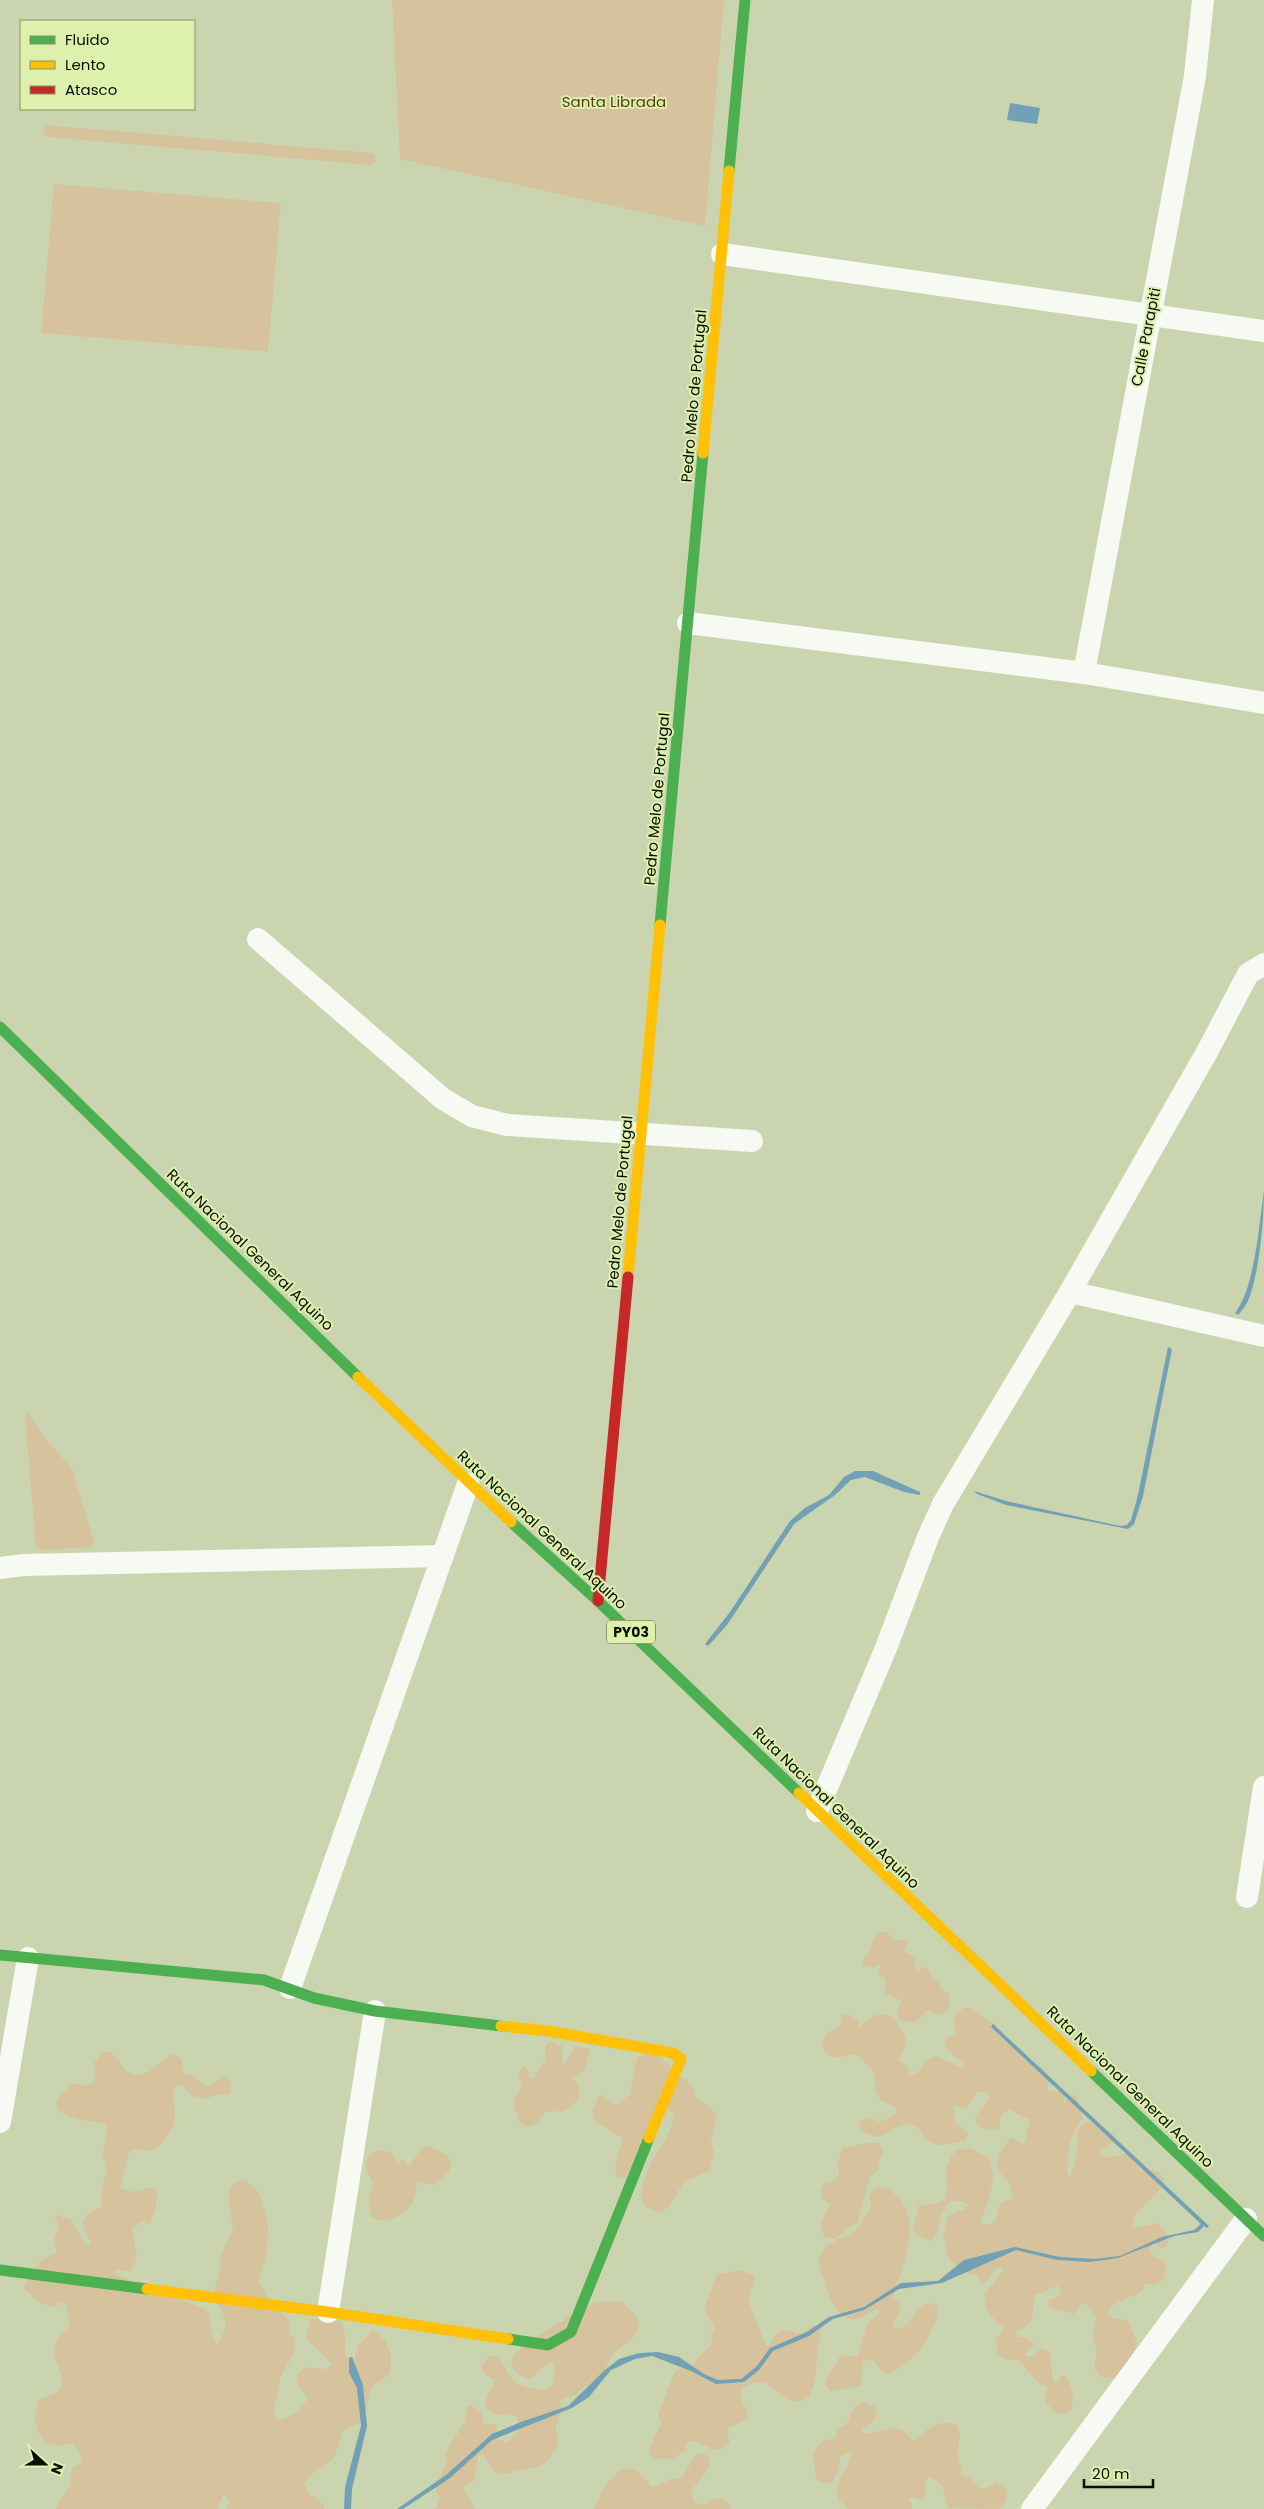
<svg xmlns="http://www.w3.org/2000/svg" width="1264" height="2509" font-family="Poppins,sans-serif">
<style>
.green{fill:#d6c39e}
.water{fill:#72a0b4}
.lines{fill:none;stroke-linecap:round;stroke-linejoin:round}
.street{stroke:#f7f9f3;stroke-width:22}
.fast{stroke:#4caf50;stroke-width:11}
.slow{stroke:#ffc107;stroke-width:11}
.jam{stroke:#c62828;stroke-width:11}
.labels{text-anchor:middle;stroke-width:4;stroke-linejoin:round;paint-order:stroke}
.shield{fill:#ddf1ad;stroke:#495234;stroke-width:1}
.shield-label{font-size:14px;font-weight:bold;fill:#090e00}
.park-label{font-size:15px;fill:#5e3914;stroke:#ddf1ad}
.street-label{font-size:15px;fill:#090e00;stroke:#ddf1ad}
</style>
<rect width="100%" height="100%" fill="#cad5b0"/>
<!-- green -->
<g class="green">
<polygon points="392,0 724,0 705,226 400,159"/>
<polygon points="48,125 371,153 375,156 375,162 371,165 48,137 44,133 44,128"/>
<polygon points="54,184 281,203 268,352 41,333"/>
<polygon points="27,1411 43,1435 72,1469 94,1541 93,1547 44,1550 36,1548 25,1416"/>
<path d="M 887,1931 L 893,1941 L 903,1939 L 908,1941 L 904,1951 L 915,1958 L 916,1972 L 924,1967 L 928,1968 L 931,1975 L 940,1982 L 940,1989 L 949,1994 C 951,2004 948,2012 939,2015 L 926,2010 L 919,2019 L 913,2023 L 899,2019 L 897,2014 L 901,2000 L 885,1994 L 885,1978 L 877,1975 L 882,1964 L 871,1968 L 864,1966 L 862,1962 C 864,1958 868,1956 869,1952 C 873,1942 874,1932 887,1931 Z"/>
<path d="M 964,2007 L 971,2008 L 995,2024 L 1011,2046 L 1019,2051 L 1026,2062 C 1039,2065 1046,2065 1050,2080 L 1047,2090 L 1054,2092 L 1061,2089 L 1065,2091 L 1063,2100 L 1065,2102 L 1070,2094 L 1077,2096 L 1082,2118 L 1070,2140 L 1067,2170 L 1069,2178 C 1073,2171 1076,2159 1077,2150 C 1078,2138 1074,2122 1092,2122 L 1113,2134 L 1114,2139 L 1109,2146 L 1100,2152 L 1101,2157 L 1110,2157 L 1128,2153 L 1136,2158 L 1140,2170 L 1158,2171 L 1164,2179 C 1159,2203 1131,2205 1133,2229 L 1156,2223 C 1165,2228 1170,2236 1167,2246 L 1162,2249 L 1155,2242 L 1150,2249 L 1154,2257 L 1163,2259 L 1166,2269 L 1164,2279 L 1156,2284 L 1145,2284 L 1141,2292 L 1111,2306 L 1108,2313 L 1113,2318 L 1128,2320 L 1137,2343 L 1124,2375 L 1108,2379 L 1099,2376 L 1094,2368 L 1097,2351 L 1092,2336 L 1097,2317 L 1086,2304 L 1081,2304 L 1074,2314 L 1049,2307 L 1049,2300 L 1061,2295 L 1058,2286 C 1053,2286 1041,2293 1035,2295 L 1032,2320 L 1027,2326 L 1016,2333 L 1017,2337 L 1024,2337 L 1033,2342 L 1032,2347 L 1025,2354 L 1026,2356 L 1031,2357 L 1042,2348 L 1050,2352 L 1053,2382 L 1057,2383 L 1062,2375 L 1068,2378 L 1073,2394 L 1072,2409 L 1064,2414 L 1054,2412 L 1045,2401 L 1047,2387 L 1038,2382 L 1019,2361 L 1004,2359 L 997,2353 L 996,2338 L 1003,2332 L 1004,2327 L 999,2326 L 986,2308 L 984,2296 L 1003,2269 L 999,2267 C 990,2270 990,2282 983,2284 L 977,2275 L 970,2274 L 949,2260 L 943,2235 L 948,2216 L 965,2209 L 968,2205 L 960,2201 L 950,2202 C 935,2218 943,2231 932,2241 L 919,2237 L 913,2229 L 919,2205 L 937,2204 L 945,2199 C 953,2179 936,2176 956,2150 L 970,2148 L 989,2157 C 998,2181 989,2198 981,2220 L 982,2224 L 991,2224 L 995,2221 L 1000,2203 L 1013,2198 L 1010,2186 L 996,2167 L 1000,2152 L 1011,2137 L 1022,2144 L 1027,2141 L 1026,2132 L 1030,2123 L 1028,2119 L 1008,2109 L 1001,2117 L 999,2129 C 989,2133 976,2128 975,2117 L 989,2098 L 988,2093 L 977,2091 L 966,2109 L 954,2106 L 955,2122 L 968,2133 L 965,2140 C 958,2142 946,2145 939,2145 C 923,2144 923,2124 909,2124 C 886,2125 888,2148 860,2129 L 860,2122 L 868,2117 L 880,2122 L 895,2115 L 896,2108 L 881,2100 L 876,2092 L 874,2071 L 856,2054 C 844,2054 831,2066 822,2046 L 827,2033 L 840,2026 L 843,2015 C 851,2013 858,2020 860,2027 C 864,2024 867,2019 872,2017 C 892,2006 902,2028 907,2043 L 898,2060 L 907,2066 L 910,2075 L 917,2074 L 926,2060 L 936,2056 L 961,2067 L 964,2064 L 963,2062 L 947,2050 L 944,2044 L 947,2037 L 956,2034 L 954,2017 Z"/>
<polygon points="550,2042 562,2046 562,2065 566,2063 575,2046 590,2049 585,2070 572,2079 579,2085 579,2099 564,2111 545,2112 536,2124 527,2127 519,2122 513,2100 523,2087 518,2074 523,2066 528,2069 530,2079 535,2077 545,2060 546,2045"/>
<path d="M 652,2050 L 693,2087 L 695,2096 L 717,2114 L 711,2142 L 714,2152 L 710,2171 L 684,2182 L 668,2207 L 660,2213 C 619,2204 658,2153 669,2132 C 672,2126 673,2120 674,2113 L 665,2110 L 625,2178 L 616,2176 L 615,2166 L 623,2138 L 594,2121 L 592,2111 L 600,2094 L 616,2105 L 630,2094 L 637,2058 Z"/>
<path d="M 103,2051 C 116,2051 118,2062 126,2070 C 144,2087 163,2056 174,2054 L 182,2059 L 184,2074 L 194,2076 L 204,2085 L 213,2085 L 222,2075 L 231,2082 L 229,2094 L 217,2095 L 205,2099 L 198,2096 L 195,2098 L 182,2086 L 176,2085 C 171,2097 175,2105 175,2117 C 175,2130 162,2146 151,2151 L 132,2149 L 129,2153 L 120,2188 L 133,2192 L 151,2187 L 157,2194 L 156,2209 L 150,2224 L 141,2222 L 132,2228 L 137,2257 L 131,2271 L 116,2270 L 112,2273 L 205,2309 C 214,2321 208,2334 217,2345 L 226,2328 L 225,2319 L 214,2292 L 219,2274 L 221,2254 L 233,2229 L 228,2199 L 230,2189 L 236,2181 L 245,2180 L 259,2193 L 268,2223 L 267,2252 L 259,2281 C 262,2289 267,2298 274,2305 C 284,2316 293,2319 289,2335 L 295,2336 C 299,2356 285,2363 280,2380 C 277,2391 277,2401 273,2411 L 278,2420 C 292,2418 301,2410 308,2398 L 296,2382 L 298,2373 L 306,2367 L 325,2369 L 333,2365 L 305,2338 L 311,2319 L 340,2321 C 349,2336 343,2343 346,2358 L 354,2358 L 359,2344 L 373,2331 C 390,2339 393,2356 390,2373 C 386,2377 379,2381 375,2385 C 360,2400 379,2419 344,2430 L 334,2458 L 310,2476 L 304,2484 L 309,2493 L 323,2504 L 324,2509 L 226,2509 L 229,2502 L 224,2493 L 217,2509 L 55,2509 L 70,2486 L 72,2468 L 80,2464 L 81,2457 L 73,2444 C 66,2442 59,2447 53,2445 C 34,2441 32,2413 39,2400 C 44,2397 53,2396 57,2392 C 70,2380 54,2363 54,2350 C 54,2337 64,2334 70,2324 L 66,2305 L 62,2302 L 53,2307 L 39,2302 L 24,2289 L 25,2284 L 40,2261 L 57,2253 L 54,2239 L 59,2226 L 55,2218 L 58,2215 L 71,2219 L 85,2245 L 89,2246 L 91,2242 L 84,2229 L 83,2220 L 89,2213 L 102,2206 L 102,2187 L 108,2168 L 105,2167 L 103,2153 L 107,2128 L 105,2124 C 89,2121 72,2120 58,2110 L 56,2101 L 71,2084 L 86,2085 L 94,2082 L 96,2073 L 94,2063 Z"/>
<path d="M 866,2143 L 879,2143 L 884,2151 L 880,2159 L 879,2168 L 870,2177 L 858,2221 L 836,2238 L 827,2238 C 814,2228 826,2216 830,2204 L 822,2198 L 820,2188 L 826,2182 L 833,2181 L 839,2176 L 837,2163 L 843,2148 Z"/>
<path d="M 430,2146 L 447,2155 L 452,2163 L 449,2172 L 434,2185 L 414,2181 C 426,2198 394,2230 372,2217 L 368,2203 L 373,2184 L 365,2165 L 369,2156 C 378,2148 393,2148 397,2162 L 404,2160 L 409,2167 L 421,2148 Z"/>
<path d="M 883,2187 C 929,2205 904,2263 893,2296 L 902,2308 L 893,2321 L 893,2326 L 901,2329 C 913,2322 914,2309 928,2303 L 937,2306 C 941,2327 909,2372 887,2373 L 879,2368 L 874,2361 L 864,2360 L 860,2386 L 831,2391 L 827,2388 L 825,2383 L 839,2357 L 844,2355 L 858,2356 L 867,2324 L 878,2315 L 880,2311 L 878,2307 C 847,2334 832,2312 824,2280 C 821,2271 816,2264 820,2255 C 826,2241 843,2239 854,2231 C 861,2227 863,2217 870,2211 C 873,2199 862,2189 883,2187 Z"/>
<path d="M 741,2270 L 755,2276 L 748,2299 L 765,2344 L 769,2346 L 777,2333 L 782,2330 L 801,2334 L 813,2325 L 819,2325 L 821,2328 C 821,2336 819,2341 818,2348 C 814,2368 821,2383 805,2400 C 773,2409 774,2365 741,2390 C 737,2411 766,2412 729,2428 L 727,2432 L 730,2442 L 724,2448 L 715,2450 C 705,2447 694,2436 684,2445 L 687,2449 L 672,2459 L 653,2459 L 648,2451 L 661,2424 L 658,2415 L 675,2371 L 693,2364 L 713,2343 L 710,2335 L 714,2331 L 714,2327 L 704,2309 L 717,2274 Z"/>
<path d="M 620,2301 C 627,2304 640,2319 640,2327 C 631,2345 607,2351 606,2372 L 576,2394 L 560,2401 L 561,2411 L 556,2426 L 558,2447 L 549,2459 L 541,2466 L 503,2474 L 493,2471 L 483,2455 L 478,2455 L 475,2480 L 466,2484 L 464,2489 L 475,2509 L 432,2509 L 436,2507 L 440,2498 L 435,2488 L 447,2462 L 445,2453 L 464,2423 L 468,2405 C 479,2408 483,2412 484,2424 L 496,2424 L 498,2440 L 507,2442 L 517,2432 L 518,2418 L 514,2415 C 502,2415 490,2416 484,2403 L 495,2381 L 483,2372 L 481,2367 L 489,2355 C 505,2356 502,2368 511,2378 C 519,2387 542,2393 551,2387 L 555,2372 L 553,2363 C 541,2362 540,2376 529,2379 C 484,2362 539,2335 556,2325 C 568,2318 580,2308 593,2304 C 602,2301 611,2302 620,2301 Z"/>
<path d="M 861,2402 L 874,2406 L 877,2410 L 875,2420 L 862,2429 L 863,2434 L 895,2428 L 904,2431 L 914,2441 C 927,2430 939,2417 957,2425 L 960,2434 L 958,2455 L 962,2475 L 971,2479 L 980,2489 L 989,2487 L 997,2482 L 1008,2491 L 1006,2501 L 999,2509 L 948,2508 L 942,2485 L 930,2477 L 926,2480 L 926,2490 L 923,2498 L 918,2500 L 912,2497 L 909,2499 L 912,2503 L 912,2509 L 849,2509 C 820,2488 853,2470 850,2453 L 840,2456 L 839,2469 L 832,2482 C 811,2489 816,2467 813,2454 L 821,2442 L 835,2438 L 837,2429 L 846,2425 L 854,2408 Z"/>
<path d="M 697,2453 L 707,2455 L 710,2463 C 706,2475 696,2481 691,2493 L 694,2502 L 704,2505 L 712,2499 L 723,2498 L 730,2505 L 731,2509 L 593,2509 C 601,2496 617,2455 639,2473 C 644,2477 647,2483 653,2487 L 671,2479 L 681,2479 Z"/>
</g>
<!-- water -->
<g class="water">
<polygon points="1010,103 1040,108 1037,124 1007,120"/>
<path d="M 1264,1191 C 1264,1219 1259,1278 1247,1303 C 1245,1307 1241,1311 1238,1315 L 1235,1313 C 1255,1288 1259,1224 1264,1191 Z"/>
<polygon points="1168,1347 1172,1349 1143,1496 1134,1524 1128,1529 1006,1505 977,1494 974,1491 1006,1501 1120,1526 1127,1525 1131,1520 1138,1495"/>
<polygon points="855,1471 873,1471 920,1492 920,1495 904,1492 865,1477 851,1480 835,1495 794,1524 727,1625 708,1646 705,1644 730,1612 790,1521 805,1508 829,1495 844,1477"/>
<polygon points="993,2024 1209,2226 1207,2228 1204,2226 1198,2232 1174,2236 1118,2258 1089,2262 1057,2260 1016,2250 942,2283 899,2289 864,2310 833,2319 809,2336 773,2351 759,2370 744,2382 716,2384 691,2371 652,2356 635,2359 611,2370 589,2397 572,2408 492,2440 450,2478 403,2509 397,2509 446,2475 492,2434 521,2422 568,2406 605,2370 619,2359 639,2353 658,2352 679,2357 704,2374 718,2380 741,2379 756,2367 770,2348 807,2332 829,2317 864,2307 901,2283 938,2281 964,2260 1015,2247 1060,2257 1095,2259 1120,2256 1162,2237 1194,2230 1201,2224 991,2027"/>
<polygon points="352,2357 363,2385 367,2426 352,2489 351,2509 344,2509 345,2487 361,2426 357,2388 349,2373 349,2358"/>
</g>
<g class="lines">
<!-- street -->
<g class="street">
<polyline points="722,254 1264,331"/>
<polyline points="688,623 1084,673 1264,703"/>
<polyline points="1084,673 1195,76 1203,0"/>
<polyline points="258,939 443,1099 472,1116 507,1125 752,1141"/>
<polyline points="1070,1292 1264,1336"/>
<polyline points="0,1568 23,1565 443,1556"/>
<polyline points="817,1811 886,1648 928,1537 943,1504 1070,1292 1207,1052 1248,974 1264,964"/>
<polyline points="1247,1897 1264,1787"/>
<polyline points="290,1988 468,1484"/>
<polyline points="0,2122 28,1958"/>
<polyline points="328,2312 375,2011"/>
<polyline points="1032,2509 1246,2219"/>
</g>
<!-- fast -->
<g class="fast">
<polyline points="729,171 745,0"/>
<polyline points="660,925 703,453"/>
<polyline points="0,1027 358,1377"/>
<polyline points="511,1522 598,1601 799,1793"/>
<polyline points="0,1955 264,1980 314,1998 375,2011 501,2026"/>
<polyline points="1091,2071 1264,2236"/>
<polyline points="0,2270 147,2289"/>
<polyline points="508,2339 548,2345 571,2332 649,2138"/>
</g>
<!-- slow -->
<g class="slow">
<polyline points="703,453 729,171"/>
<polyline points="628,1277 660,925"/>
<polyline points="358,1377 511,1522"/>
<polyline points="799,1793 1091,2071"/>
<polyline points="501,2026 548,2031 673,2053 681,2059 649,2138"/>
<polyline points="147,2289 328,2312 508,2339"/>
</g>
<!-- jam -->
<polyline class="jam" points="598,1601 628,1277"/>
</g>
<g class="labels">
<!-- shield labels -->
<rect class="shield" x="607" y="1620.5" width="48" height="23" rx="4"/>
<g class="shield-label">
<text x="631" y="1637">PY03</text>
</g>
<!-- park labels -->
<g class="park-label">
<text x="614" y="107">Santa Librada</text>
</g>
<!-- street labels -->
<g class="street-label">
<text transform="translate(1146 337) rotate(-79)" y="5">Calle Parapiti</text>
<text transform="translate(694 396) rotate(-85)" y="5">Pedro Melo de Portugal</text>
<text transform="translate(657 799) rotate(-85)" y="5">Pedro Melo de Portugal</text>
<text transform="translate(620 1202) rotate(-85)" y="5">Pedro Melo de Portugal</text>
<text transform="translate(250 1250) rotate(44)" y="5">Ruta Nacional General Aquino</text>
<text transform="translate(542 1530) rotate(43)" y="5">Ruta Nacional General Aquino</text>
<text transform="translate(836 1808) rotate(44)" y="5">Ruta Nacional General Aquino</text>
<text transform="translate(1130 2087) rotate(44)" y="5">Ruta Nacional General Aquino</text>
</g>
</g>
<!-- legend -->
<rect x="20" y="20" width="175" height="90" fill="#ddf1ad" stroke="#889668"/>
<rect x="30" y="36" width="25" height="8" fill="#4caf50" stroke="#889668"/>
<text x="65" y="45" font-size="15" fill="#090e00">Fluido</text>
<rect x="30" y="61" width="25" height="8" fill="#ffc107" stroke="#889668"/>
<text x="65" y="70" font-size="15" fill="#090e00">Lento</text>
<rect x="30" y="86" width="25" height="8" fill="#c62828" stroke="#889668"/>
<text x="65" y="95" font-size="15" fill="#090e00">Atasco</text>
<!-- north arrow -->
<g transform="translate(45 2464) rotate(111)" stroke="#ddf1ad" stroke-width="4" paint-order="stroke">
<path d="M0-4L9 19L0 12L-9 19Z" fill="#090e00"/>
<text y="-8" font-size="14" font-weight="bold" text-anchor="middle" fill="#090e00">N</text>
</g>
<!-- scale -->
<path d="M1084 2479v8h69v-8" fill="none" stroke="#090e00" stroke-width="2.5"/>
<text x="1092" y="2479" font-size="15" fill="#090e00" stroke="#ddf1ad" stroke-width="4" paint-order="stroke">20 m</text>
</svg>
